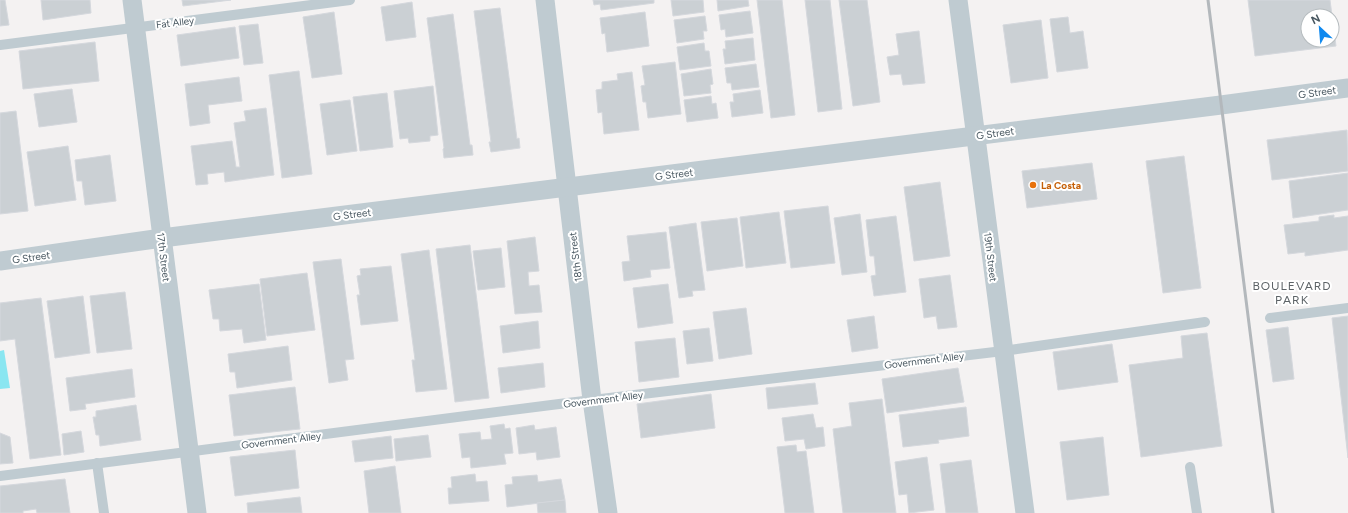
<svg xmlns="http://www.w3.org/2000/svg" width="1348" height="513" font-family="Figtree,sans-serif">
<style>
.water{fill:#8ae6f1}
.building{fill:#cbd0d4;stroke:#d5d8dd;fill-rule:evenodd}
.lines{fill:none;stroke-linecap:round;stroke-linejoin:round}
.service{stroke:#bfcbd1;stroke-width:10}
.minor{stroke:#bfcbd1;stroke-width:19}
.rail{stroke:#b3b8bc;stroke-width:3}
.food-dot{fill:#e8710a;stroke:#fff;stroke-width:1.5}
.labels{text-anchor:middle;stroke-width:4;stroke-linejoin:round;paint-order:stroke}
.street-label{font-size:10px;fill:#485760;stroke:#fff}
.food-label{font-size:10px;font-weight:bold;fill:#c56008;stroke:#fff;text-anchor:start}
.quarter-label{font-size:12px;letter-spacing:1px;fill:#5d6367;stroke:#fff}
</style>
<rect width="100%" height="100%" fill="#f4f2f2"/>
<!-- water -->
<polygon class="water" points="4,350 10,388 0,389 0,351"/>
<!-- building -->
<g class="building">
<polygon points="0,0 5,0 9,25 0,26"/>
<polygon points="41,0 90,0 91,13 43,20"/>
<polygon points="182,0 231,0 183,6"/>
<polygon points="593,0 654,0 654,3 601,10 600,4 594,5"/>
<polygon points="671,0 703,0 704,12 673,16"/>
<polygon points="717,0 748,0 749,6 718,11"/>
<polygon points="757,0 782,0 795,115 771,118"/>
<polygon points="805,0 830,0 842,109 818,112"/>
<polygon points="839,0 867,0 880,102 853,106"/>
<path d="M 1248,0 L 1330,0 L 1336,46 L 1255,56 ZM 1308,16 L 1332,16 L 1332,40 L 1308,40 Z"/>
<polygon points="412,2 416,37 386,41 381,7"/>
<polygon points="500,8 517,139 519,138 520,148 491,152 489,142 491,142 474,11"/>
<polygon points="750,11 753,33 726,37 725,29 721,30 719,15"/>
<polygon points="334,12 342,74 312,78 303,17"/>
<polygon points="645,12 649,46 607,52 605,33 602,34 600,18"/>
<polygon points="453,14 470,145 472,145 473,155 444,158 443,149 444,148 427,18"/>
<polygon points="705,16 707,31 703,31 704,39 677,43 674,20"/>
<polygon points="1068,17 1070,33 1083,31 1088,68 1057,72 1050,19"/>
<polygon points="1041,20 1048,78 1011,83 1003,25"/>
<polygon points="258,24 263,63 244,65 239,26"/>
<polygon points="235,27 239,58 181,66 177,35"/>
<polygon points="919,31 925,83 903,85 901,74 890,75 887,57 899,55 896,34"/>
<polygon points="753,38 755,60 725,64 723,49 726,49 725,41"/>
<polygon points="95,42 99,81 23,89 19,51"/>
<polygon points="704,43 705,51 709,51 711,66 680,70 677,47"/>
<polygon points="675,62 681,114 648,118 646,102 643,102 641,86 645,85 642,66"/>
<polygon points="756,64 759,87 732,90 731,83 727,83 725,68"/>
<polygon points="711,69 713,84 710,85 711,93 684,96 681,74"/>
<polygon points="299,71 312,174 282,178 269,75"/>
<polygon points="632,72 639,130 604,134 602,112 598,113 596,90 602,89 602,82 618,80 617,74"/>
<polygon points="239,77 242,101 208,105 210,123 190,126 185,84"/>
<polygon points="433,86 438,135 430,136 430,141 409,143 408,138 400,139 394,91"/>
<polygon points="72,89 77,122 39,127 34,94"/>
<polygon points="760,90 763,113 732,117 730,102 734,102 733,94"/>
<polygon points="387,93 393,147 360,151 353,97"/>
<polygon points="711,96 712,104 716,103 718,118 687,122 684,100"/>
<polygon points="350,100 357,151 327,155 320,104"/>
<polygon points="266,108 274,175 225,182 224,172 207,174 208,184 196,185 191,146 232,141 236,167 240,167 234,123 246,121 244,111"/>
<polygon points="16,111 28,211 0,214 0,113"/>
<polygon points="1347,130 1348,171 1272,180 1267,140"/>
<polygon points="68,146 76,200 35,206 27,152"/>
<polygon points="110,155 116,201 85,205 82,181 77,181 75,160"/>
<polygon points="1184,156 1201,288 1163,293 1146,161"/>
<polygon points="1092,163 1097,199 1027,208 1022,171"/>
<polygon points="1348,173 1348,210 1293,218 1289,181"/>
<polygon points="940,182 950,256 914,261 904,187"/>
<polygon points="828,206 835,263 791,268 784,211"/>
<polygon points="779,212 786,263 746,268 740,217"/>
<polygon points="860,214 867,272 842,275 834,218"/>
<polygon points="1334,215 1334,218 1348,216 1348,250 1305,256 1305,252 1288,254 1284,225 1319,221 1319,217"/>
<polygon points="896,216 906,292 874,296 871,276 876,275 874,256 870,256 866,220"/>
<polygon points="737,218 743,266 707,271 701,222"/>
<polygon points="696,223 705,290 692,291 693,296 679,298 669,227"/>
<polygon points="666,232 670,268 650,270 651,277 624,281 622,262 630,261 627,236"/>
<polygon points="535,237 539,271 528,272 529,286 539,285 542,312 515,314 507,241"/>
<polygon points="470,245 489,398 455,402 436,249"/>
<polygon points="501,248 505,287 478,290 473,251"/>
<polygon points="429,250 447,389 416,392 412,360 415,360 401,254"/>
<polygon points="341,259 354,359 345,360 348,380 329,383 313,262"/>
<polygon points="391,266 398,321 361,325 357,295 360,295 357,276 361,275 360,269"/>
<polygon points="307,273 315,330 267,336 260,279"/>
<polygon points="950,275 957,327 938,329 936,316 924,318 919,279"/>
<polygon points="259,284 266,340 244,343 242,329 220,331 219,319 213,319 209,290"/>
<polygon points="668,284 673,323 638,328 633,288"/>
<polygon points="125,292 132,349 97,353 90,296"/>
<polygon points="83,296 90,353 55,358 47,301"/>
<polygon points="41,298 61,455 30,459 15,339 0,341 0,303"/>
<polygon points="746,308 752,354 719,359 713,312"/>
<polygon points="874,316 878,348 852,352 847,320"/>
<polygon points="1348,316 1348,458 1332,318"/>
<polygon points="538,321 540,348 503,353 500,326"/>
<polygon points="1288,327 1294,379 1273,382 1266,330"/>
<polygon points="709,328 713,361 687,364 683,331"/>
<polygon points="1207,333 1222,446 1141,457 1129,365 1183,358 1181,336"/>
<polygon points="675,338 679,377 639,382 635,342"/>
<polygon points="1112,344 1118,382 1058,390 1053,352"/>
<polygon points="288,346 292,380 237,388 235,372 230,372 228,354"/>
<polygon points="543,363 545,387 501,393 498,368"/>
<polygon points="958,368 964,402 887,413 882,379"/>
<polygon points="132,369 135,397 85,404 86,409 70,411 66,378"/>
<polygon points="815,383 818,404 768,409 766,388"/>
<polygon points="295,387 300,429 234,436 229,395"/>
<polygon points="711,394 715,428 641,438 637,404"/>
<polygon points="882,399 896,513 843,513 833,429 852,426 849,403"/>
<polygon points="136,405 141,440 100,446 99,435 96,435 93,417 96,417 96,411"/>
<polygon points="966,407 969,436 938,440 939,443 903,447 899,415"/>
<polygon points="813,414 816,428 823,427 825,446 806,449 804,439 785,441 782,418"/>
<polygon points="504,424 505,429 510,428 513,453 504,454 506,464 471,468 470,457 462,458 459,434 480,432 481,440 492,439 490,426"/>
<polygon points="534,425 535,430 556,427 560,457 537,460 536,452 519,454 516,428"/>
<polygon points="81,431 84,452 64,455 62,434"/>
<polygon points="0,433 10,437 13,463 0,464"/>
<polygon points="428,435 431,457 396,461 394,439"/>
<polygon points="391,436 393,458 355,462 352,441"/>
<polygon points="1103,437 1109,495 1067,500 1060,442"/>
<polygon points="796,445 797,452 806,451 814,513 785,513 777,447"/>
<polygon points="295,450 299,488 235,496 230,457"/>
<polygon points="927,457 934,510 909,513 907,494 899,495 895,462"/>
<polygon points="971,460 978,513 946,513 940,464"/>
<polygon points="395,466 401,513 369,513 364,471"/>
<polygon points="475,474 476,482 487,481 489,501 449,504 448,488 452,488 451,477"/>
<polygon points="537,475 538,482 561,479 565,500 507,507 505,485 513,484 512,477"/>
<polygon points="65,479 70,513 37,513 36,509 23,511 23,513 0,513 0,486"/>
<polygon points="300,497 302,513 248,513 247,503"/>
<polygon points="565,500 566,513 538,513 537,503"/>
</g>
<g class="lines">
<!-- service -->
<g class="service">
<polyline points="0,45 350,0"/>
<polyline points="1270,318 1348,308"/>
<polyline points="97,463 104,513"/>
<polyline points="1190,467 1197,513"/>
<polyline points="0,476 559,404 1003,351 1205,322"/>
</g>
<!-- minor -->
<g class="minor">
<polyline points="132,0 197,513"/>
<polyline points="545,0 592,400 608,513"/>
<polyline points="958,0 1025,513"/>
<polyline points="0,261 162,238 1221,105 1348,88"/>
</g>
<!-- rail -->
<polyline class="rail" points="1208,0 1273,513"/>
</g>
<!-- markers -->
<circle class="food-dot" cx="1033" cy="185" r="4"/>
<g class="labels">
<!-- street labels -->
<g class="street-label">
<text transform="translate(175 22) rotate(-7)" y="4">Fat Alley</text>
<text transform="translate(1317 92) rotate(-8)" y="4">G Street</text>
<text transform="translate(995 133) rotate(-8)" y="4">G Street</text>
<text transform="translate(674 174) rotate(-7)" y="4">G Street</text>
<text transform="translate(352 214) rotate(-7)" y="4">G Street</text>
<text transform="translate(31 257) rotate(-8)" y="4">G Street</text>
<text transform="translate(164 257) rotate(83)" y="4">17th Street</text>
<text transform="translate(575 257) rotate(-97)" y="4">18th Street</text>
<text transform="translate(991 257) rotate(83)" y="4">19th Street</text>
<text transform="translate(924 360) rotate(-7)" y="4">Government Alley</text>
<text transform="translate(603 399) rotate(-7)" y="4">Government Alley</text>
<text transform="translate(281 440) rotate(-7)" y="4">Government Alley</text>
</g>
<!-- food labels -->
<g class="food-label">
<text x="1041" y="189">La Costa</text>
</g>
<!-- quarter labels -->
<g class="quarter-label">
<text x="1292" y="290">BOULEVARD<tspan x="1292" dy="14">PARK</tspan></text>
</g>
</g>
<!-- north arrow -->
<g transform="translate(1320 28) rotate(334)"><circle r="19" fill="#ffffff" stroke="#b6bcbf"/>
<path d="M0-3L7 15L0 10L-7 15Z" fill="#1089ef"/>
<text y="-6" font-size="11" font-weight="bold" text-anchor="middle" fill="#485760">N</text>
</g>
</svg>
